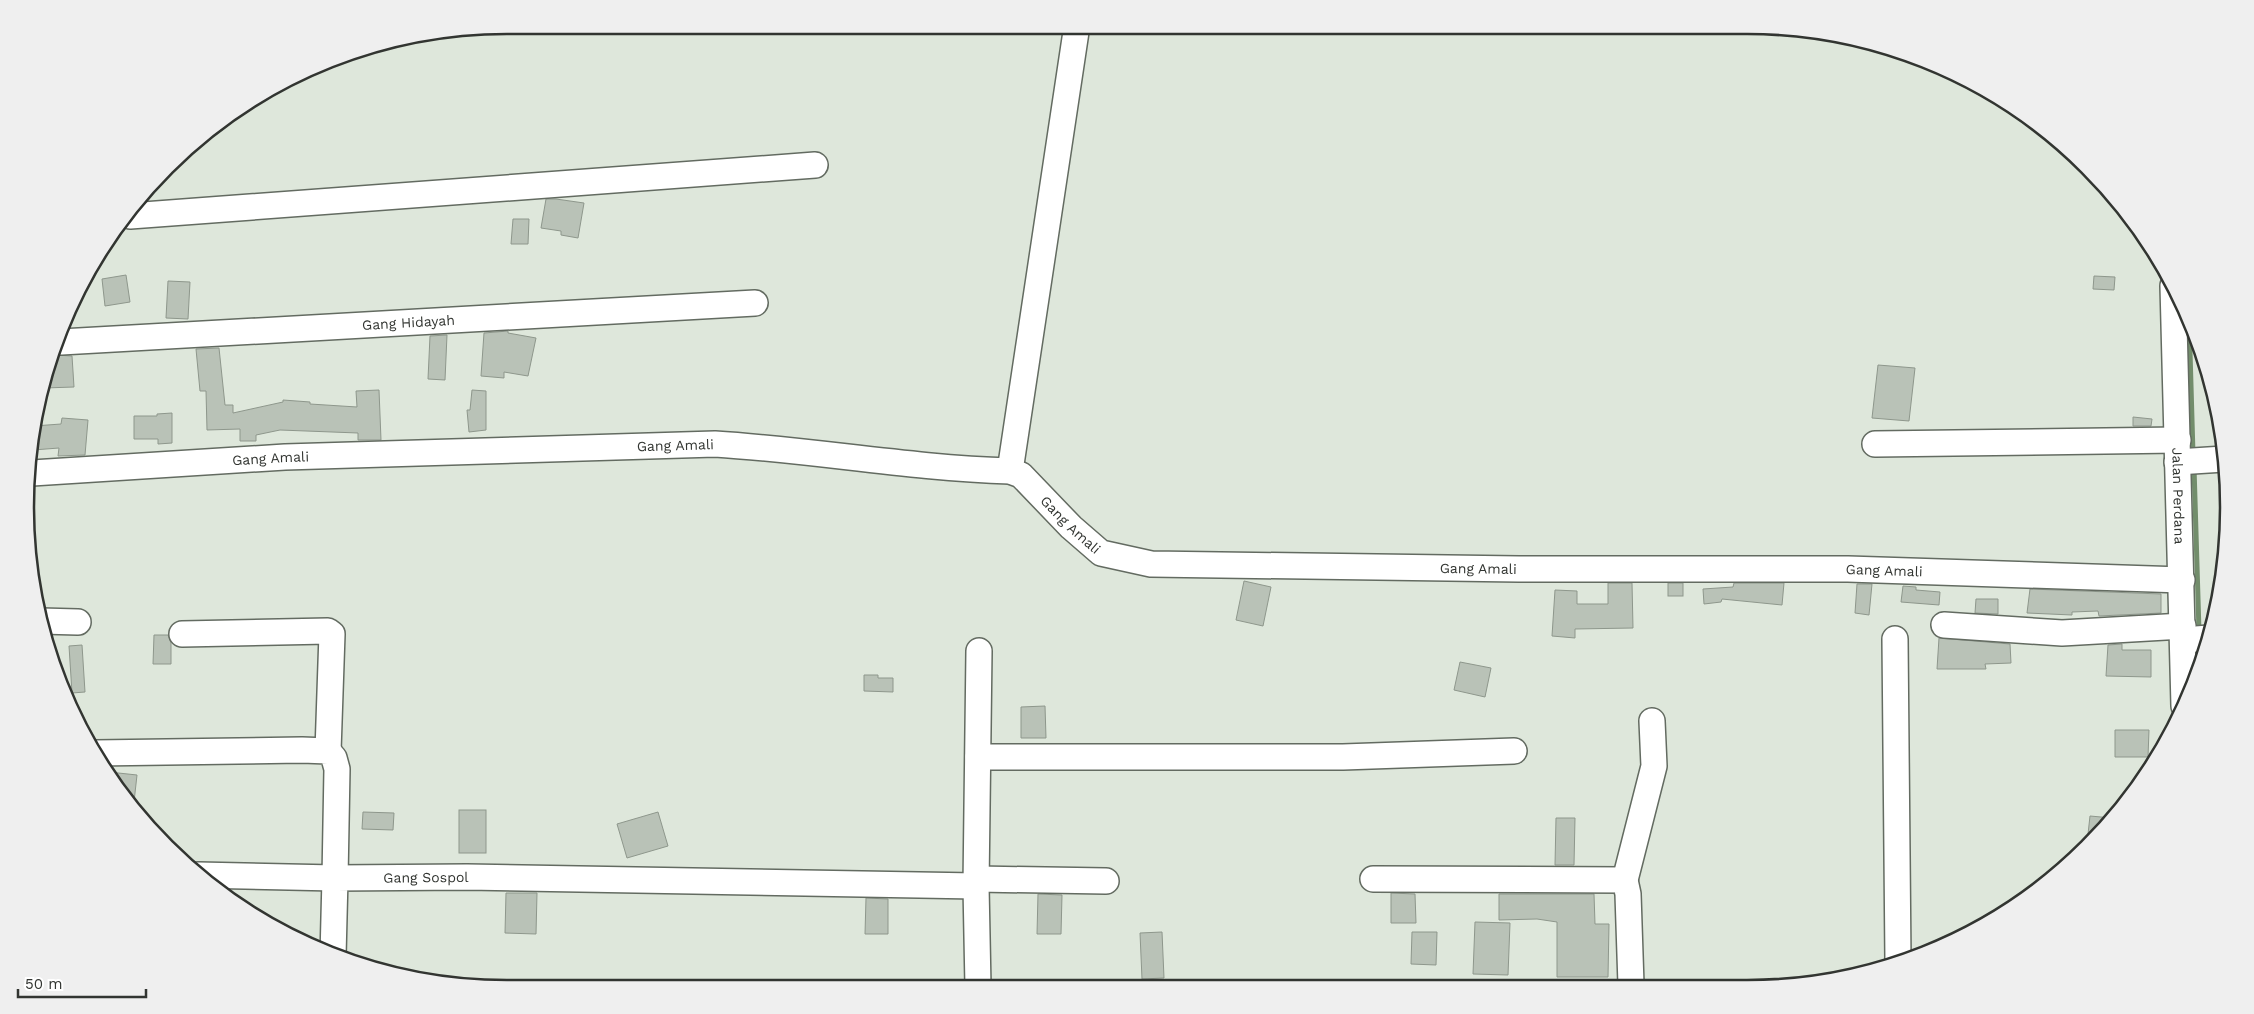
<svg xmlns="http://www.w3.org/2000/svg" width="2254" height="1014" font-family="'Work Sans',sans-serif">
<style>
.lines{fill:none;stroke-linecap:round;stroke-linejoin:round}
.stream{stroke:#728d6b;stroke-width:5}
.building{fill:#b9c2b7;stroke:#8e978c}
.minor-casing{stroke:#636b61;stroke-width:28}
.minor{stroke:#fff;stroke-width:25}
.labels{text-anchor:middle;stroke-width:4;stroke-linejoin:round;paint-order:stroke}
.street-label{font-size:14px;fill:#323531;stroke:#fff}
.rim{fill:none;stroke:#323531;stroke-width:2.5}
</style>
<rect width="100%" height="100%" fill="#dee7db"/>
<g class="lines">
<!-- stream -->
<g class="stream">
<polyline points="2189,317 2193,454"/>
<polyline points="2194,467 2199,631"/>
<polyline points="2199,645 2200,667"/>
</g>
</g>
<!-- building -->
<g class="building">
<polygon points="546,199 556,199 584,203 578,238 561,235 561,231 541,228"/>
<polygon points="513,219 529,219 528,244 511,244"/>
<polygon points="126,275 130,302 105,306 102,279"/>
<polygon points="2094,276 2115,277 2114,290 2093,289"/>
<polygon points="168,281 190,282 188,319 166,318"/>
<polygon points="508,331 508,333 536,338 528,376 504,372 504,378 481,376 484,333"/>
<polygon points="447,335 445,380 428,379 430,336"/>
<polygon points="219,348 225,405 233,405 233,413 283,402 283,400 310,402 310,404 357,407 356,391 379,390 381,440 358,440 358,433 280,430 256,435 256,441 240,441 240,429 207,430 206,391 200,391 196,349"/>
<polygon points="56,355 72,356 74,387 44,388"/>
<polygon points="1878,365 1915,368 1909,421 1872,418"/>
<polygon points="472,390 486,391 486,430 469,432 467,410 470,410"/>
<polygon points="172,413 172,443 158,444 158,439 134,439 134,416 157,416 157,414"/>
<polygon points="2133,417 2152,419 2151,426 2133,426"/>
<polygon points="62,418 88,420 85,455 58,456 59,448 33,450 34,426 61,424"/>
<polygon points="1244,581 1271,587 1263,626 1236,620"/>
<polygon points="1608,583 1632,583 1633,628 1575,629 1575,638 1552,636 1555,590 1577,591 1577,604 1608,604"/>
<rect x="1668" y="583" width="15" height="13"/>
<polygon points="1734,583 1784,583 1782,605 1722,599 1721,602 1704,604 1703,589 1733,587"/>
<polygon points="1857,584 1872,584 1869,615 1855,613"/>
<polygon points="1903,586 1916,587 1916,590 1940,592 1939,605 1901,602"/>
<polygon points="2030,589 2161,594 2161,613 2099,616 2098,611 2072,612 2072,615 2027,613"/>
<polygon points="1976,599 1998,599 1998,614 1975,613"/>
<polygon points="154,635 168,635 171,643 171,664 153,664"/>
<polygon points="1939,638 2010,644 2011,663 1985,664 1986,669 1937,669"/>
<polygon points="2122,644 2122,650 2151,650 2151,677 2106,676 2108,645"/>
<polygon points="82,645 85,692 72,693 69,646"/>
<polygon points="1460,662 1491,668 1485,697 1454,690"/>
<polygon points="864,675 878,675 878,678 893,678 893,692 864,691"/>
<polygon points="1045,706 1046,738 1021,738 1021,707"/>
<polygon points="2115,730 2149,730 2148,757 2115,757"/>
<polygon points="109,772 137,775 134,802 127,793"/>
<rect x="459" y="810" width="27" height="43"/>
<polygon points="363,812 394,813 393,830 362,829"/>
<polygon points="658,812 668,846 627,858 617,824"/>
<polygon points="2090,816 2112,818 2087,843"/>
<polygon points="1556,818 1575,818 1574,865 1555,865"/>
<polygon points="506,893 537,893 536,934 505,933"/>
<polygon points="1391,893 1415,894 1416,923 1391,923"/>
<polygon points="1038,894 1062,895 1061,934 1037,934"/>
<polygon points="1499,894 1594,894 1595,924 1609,924 1608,977 1557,977 1557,922 1537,919 1499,920"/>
<polygon points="866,898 888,899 888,934 865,934"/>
<polygon points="1475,922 1510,923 1508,975 1473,974"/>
<polygon points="1162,932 1164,978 1142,979 1140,933"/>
<polygon points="1412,932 1437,932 1436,965 1411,964"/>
</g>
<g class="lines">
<!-- minor casing -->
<g class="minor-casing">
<g id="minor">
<polyline points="130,216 815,165"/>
<path id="s1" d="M 2173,286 L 2184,706"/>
<path id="s2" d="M 61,342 L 755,303"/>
<polyline points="1875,444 2178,440"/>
<polyline points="2177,462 2224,459"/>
<polyline points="1010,471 1077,25"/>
<path id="s3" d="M 32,473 L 285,457 L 715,444 C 813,450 911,468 1010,471 L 1021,475 L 1071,527 L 1101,553 L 1151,564 L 1519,569 L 1848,569 L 2182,580"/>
<polyline points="41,621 78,622"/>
<polyline points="1944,625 2062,633 2183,626"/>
<polyline points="182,634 328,631 332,634 328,751"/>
<polyline points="1895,639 1898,961"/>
<polyline points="2183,640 2209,638"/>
<polyline points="95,753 302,750 328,751 334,758 337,769 335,878 198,875"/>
<polyline points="978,757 1343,757 1514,751"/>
<polyline points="977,879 1106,881"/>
<polyline points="1373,879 1625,880 1628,894 1631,985"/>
<polyline points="1625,880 1654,766 1652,721"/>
<path id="s4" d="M 333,956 L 335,878 L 467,877 L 976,886"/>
<polyline points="978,987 976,886 979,651"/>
</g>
</g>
<!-- minor -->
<use href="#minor" class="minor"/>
</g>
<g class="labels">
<!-- street labels -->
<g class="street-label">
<text dy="5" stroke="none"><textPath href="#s2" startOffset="348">Gang Hidayah</textPath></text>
<text dy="5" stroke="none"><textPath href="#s3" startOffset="644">Gang Amali</textPath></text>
<text dy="5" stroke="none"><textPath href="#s3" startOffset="239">Gang Amali</textPath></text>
<text dy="5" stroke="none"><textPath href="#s1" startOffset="210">Jalan Perdana</textPath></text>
<text dy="5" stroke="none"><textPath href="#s3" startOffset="1062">Gang Amali</textPath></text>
<text dy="5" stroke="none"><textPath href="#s3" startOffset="1482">Gang Amali</textPath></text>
<text dy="5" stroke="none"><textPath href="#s3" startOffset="1888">Gang Amali</textPath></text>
<text dy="5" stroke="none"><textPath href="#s4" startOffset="169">Gang Sospol</textPath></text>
</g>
</g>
<!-- crop -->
<path d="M0 0H2254V1014H0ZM507 34H1747A473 473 0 0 1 2220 507V507A473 473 0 0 1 1747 980H507A473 473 0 0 1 34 507V507A473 473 0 0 1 507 34Z" fill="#efefef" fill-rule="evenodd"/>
<path class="rim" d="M507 34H1747A473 473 0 0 1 2220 507V507A473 473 0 0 1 1747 980H507A473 473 0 0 1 34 507V507A473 473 0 0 1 507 34Z"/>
<!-- scale -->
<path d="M18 989v8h128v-8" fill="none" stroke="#323531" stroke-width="2.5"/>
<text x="25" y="989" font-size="15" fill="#323531" stroke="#ffffff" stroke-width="4" paint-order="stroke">50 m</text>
</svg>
